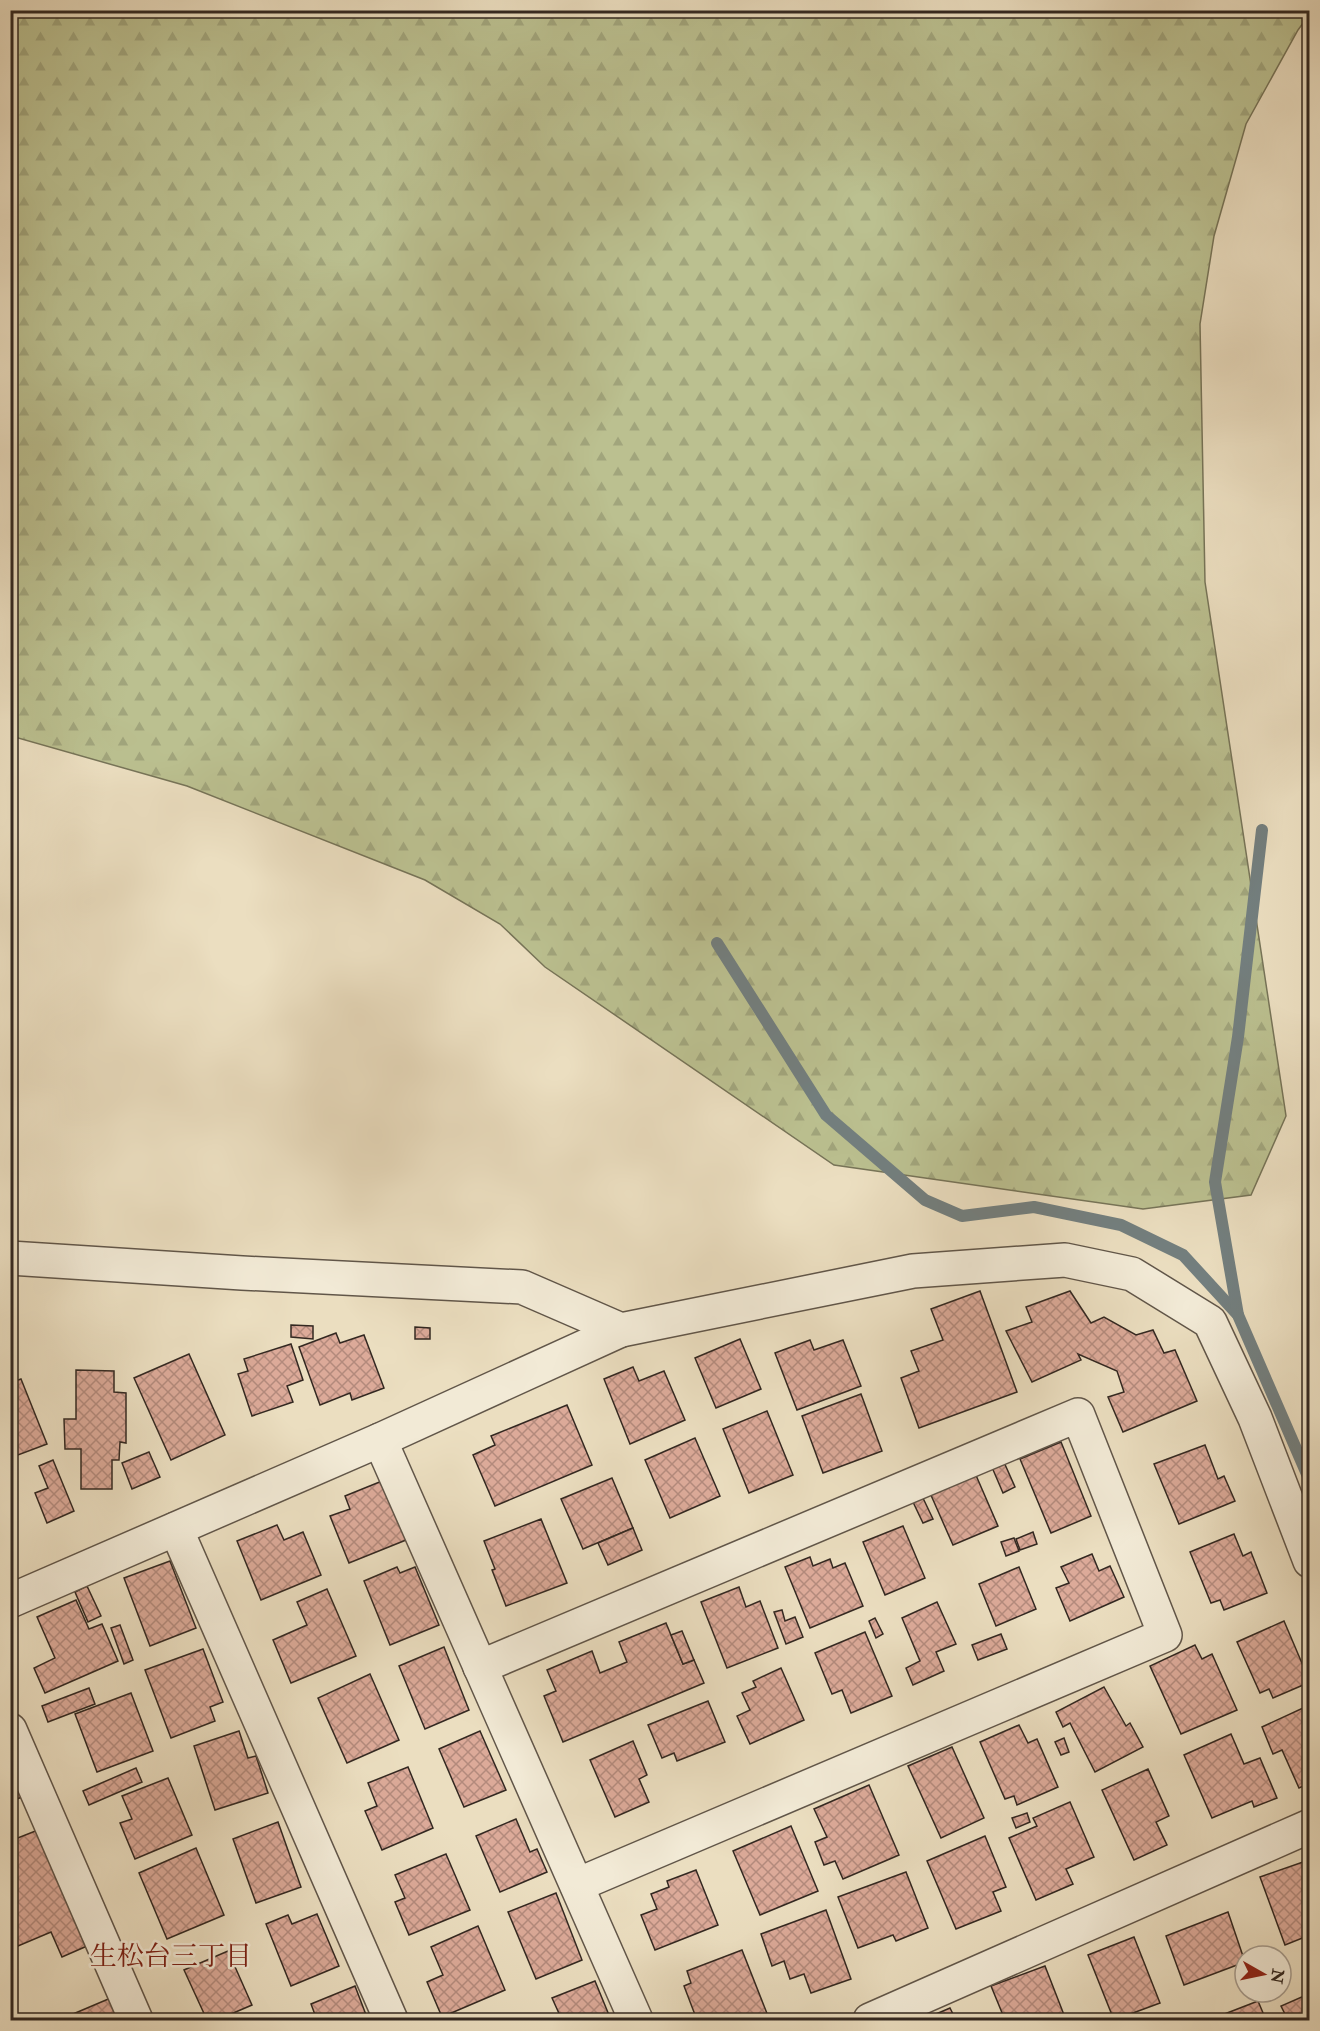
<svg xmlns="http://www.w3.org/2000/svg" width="1320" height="2031" font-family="'IM FELL Double Pica','Noto Serif JP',serif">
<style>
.forest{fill:url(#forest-firs);stroke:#777458;stroke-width:1.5}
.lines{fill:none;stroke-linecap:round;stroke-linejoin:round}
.stream{stroke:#737f7f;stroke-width:12}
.building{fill:url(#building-cross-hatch);stroke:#332821;stroke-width:1.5}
.minor-casing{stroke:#615649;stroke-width:36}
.minor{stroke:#f2ead6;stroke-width:33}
.labels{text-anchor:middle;stroke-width:5;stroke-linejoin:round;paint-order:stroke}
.neighbourhood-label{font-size:27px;fill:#7a1f14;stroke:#f2ead6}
</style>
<defs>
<pattern id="forest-firs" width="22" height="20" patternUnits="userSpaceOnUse" patternTransform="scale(1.5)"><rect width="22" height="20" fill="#bbc090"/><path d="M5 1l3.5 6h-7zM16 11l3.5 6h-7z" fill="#a1a57c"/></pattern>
<pattern id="building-cross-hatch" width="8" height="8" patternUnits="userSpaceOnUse" patternTransform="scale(1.5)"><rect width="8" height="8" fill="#dcaa99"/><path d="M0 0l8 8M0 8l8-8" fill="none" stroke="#b38a7c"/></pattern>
</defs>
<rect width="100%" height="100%" fill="#ebdec0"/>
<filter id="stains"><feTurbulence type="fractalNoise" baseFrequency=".00333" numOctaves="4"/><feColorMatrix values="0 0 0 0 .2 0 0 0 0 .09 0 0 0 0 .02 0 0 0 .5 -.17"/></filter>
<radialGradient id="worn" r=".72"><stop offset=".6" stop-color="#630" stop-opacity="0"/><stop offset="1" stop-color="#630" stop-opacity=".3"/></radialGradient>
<!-- forest -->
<polygon class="forest" points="10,11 1309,11 1309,15 1298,30 1246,124 1214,236 1200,324 1205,582 1286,1116 1251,1195 1143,1209 834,1165 545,967 500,924 425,880 187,786 11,736"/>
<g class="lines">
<!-- stream -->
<g class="stream">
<polyline points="717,943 826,1115 925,1200 962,1216 1034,1207 1121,1225 1183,1255 1238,1315 1310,1481"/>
<polyline points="1238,1315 1215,1182 1238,1037 1262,830"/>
</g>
</g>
<!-- building -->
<g class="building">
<polygon points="980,1291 1017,1392 919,1428 901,1378 919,1371 911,1351 943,1340 931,1309"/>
<polygon points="1070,1291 1091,1323 1104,1317 1136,1335 1153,1330 1164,1353 1175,1350 1197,1401 1123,1432 1108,1397 1124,1392 1117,1371 1078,1354 1081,1360 1032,1382 1006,1331 1032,1322 1026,1307"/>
<polygon points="291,1325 313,1326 313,1339 291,1337"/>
<polygon points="415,1327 430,1328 430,1339 415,1339"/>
<polygon points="336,1333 340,1343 364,1335 384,1388 352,1400 350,1393 320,1405 299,1347"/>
<polygon points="740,1339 761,1389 716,1408 695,1358"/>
<polygon points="810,1340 814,1350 843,1340 861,1386 797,1410 775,1353"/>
<polygon points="291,1344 303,1380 287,1386 293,1402 252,1416 238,1374 248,1371 244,1359"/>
<polygon points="189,1354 225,1435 171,1460 134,1378"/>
<polygon points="633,1367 639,1381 664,1371 685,1420 630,1444 604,1379"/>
<polygon points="76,1370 114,1371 114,1392 126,1393 126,1443 120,1442 119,1460 112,1460 112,1489 81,1489 81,1449 65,1449 64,1419 76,1419"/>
<polygon points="21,1379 47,1444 10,1458 10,1383"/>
<polygon points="861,1394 882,1451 823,1473 802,1416"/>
<polygon points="567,1405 592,1465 495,1506 473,1455 495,1445 491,1436"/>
<polygon points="767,1411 793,1475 749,1493 723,1429"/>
<polygon points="695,1438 720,1496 670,1518 645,1460"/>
<polygon points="1061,1442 1091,1516 1051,1533 1020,1459"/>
<polygon points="1205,1445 1218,1479 1224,1476 1235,1501 1179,1524 1154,1464"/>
<polygon points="149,1452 160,1477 132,1489 122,1463"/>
<polygon points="53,1460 74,1511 47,1523 35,1493 48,1488 39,1466"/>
<polygon points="1003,1460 1015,1487 1003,1493 991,1465"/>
<polygon points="975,1473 998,1526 953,1545 930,1493"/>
<polygon points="612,1478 633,1528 583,1549 561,1499"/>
<polygon points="382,1481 406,1540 349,1563 330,1516 350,1509 345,1496"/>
<polygon points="922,1496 933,1519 923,1523 912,1500"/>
<polygon points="541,1519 567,1583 506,1606 492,1570 495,1569 484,1541"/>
<polygon points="277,1525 284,1540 303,1532 321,1575 261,1600 237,1541"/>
<polygon points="903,1526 925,1578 885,1595 863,1542"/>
<polygon points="633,1528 642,1550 608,1565 598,1543"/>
<polygon points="1033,1532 1037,1544 1020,1550 1016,1539"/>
<polygon points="1234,1534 1243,1556 1251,1552 1267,1593 1224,1610 1220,1600 1211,1603 1190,1552"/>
<polygon points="1014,1538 1019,1551 1006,1556 1001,1542"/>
<polygon points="1092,1554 1099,1571 1110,1566 1124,1597 1070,1621 1056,1588 1069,1583 1061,1567"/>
<polygon points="810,1557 813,1566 830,1559 833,1568 845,1563 863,1606 810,1628 785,1567"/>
<polygon points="170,1561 196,1628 150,1646 124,1578"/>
<polygon points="397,1567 400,1573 415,1567 439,1625 390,1645 364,1581"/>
<polygon points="1019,1567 1036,1609 996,1626 979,1584"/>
<polygon points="87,1586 101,1616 88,1622 75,1592"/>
<polygon points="739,1587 746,1607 760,1601 778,1648 727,1668 701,1602"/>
<polygon points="327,1589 356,1656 291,1683 273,1640 307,1625 297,1602"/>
<polygon points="76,1600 89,1629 102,1624 118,1661 45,1693 34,1668 55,1658 37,1617"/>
<polygon points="937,1602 956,1644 936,1652 944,1671 913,1685 906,1668 920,1661 902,1618"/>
<polygon points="782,1610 785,1621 795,1617 803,1637 786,1644 774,1612"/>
<polygon points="875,1618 883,1634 876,1638 869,1621"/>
<polygon points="1284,1621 1310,1682 1273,1698 1269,1689 1260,1693 1237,1642"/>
<polygon points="666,1623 683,1664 694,1660 704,1683 563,1742 544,1696 556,1691 547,1670 592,1651 600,1673 627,1662 619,1642"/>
<polygon points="120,1625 133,1660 124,1664 111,1628"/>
<polygon points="682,1631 694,1660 683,1664 671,1635"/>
<polygon points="865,1632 892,1696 851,1713 842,1690 832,1694 815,1653"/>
<polygon points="1001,1634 1007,1649 978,1660 972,1645"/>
<polygon points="1195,1645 1202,1659 1212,1654 1237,1710 1181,1734 1150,1666"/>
<polygon points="444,1647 469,1710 425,1729 399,1666"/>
<polygon points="203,1649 223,1702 210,1707 215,1721 171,1738 145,1670"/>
<polygon points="781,1668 804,1720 750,1744 737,1716 750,1710 742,1693 756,1687 753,1681"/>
<polygon points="370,1674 399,1740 347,1763 318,1698"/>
<polygon points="1104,1687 1126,1726 1130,1723 1143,1747 1095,1772 1070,1723 1063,1727 1056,1712"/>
<polygon points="89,1688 95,1704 48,1722 42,1706"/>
<polygon points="131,1693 153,1751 97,1772 75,1714"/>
<polygon points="708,1701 725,1742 677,1761 674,1753 662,1758 648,1725"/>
<polygon points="1303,1708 1307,1717 1310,1715 1310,1783 1299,1788 1282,1750 1273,1754 1262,1727"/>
<polygon points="1019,1725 1028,1743 1037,1739 1058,1787 1017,1805 1014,1796 1005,1799 980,1742"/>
<polygon points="239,1731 248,1758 256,1756 268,1793 215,1810 194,1746"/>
<polygon points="480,1731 506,1790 464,1807 439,1749"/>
<polygon points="1231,1734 1244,1764 1260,1758 1277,1798 1254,1807 1252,1801 1212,1818 1184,1755"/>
<polygon points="1064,1738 1069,1752 1061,1755 1055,1742"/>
<polygon points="633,1741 647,1775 639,1779 649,1802 615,1817 590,1760"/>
<polygon points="952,1747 984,1818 941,1838 908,1766"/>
<polygon points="10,1762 24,1796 10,1802"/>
<polygon points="408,1767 433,1828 382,1850 365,1811 377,1806 368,1783"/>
<polygon points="136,1768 142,1782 89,1805 83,1791"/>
<polygon points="1148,1769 1169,1816 1156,1822 1167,1845 1134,1860 1102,1790"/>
<polygon points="168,1778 192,1835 135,1859 120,1823 132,1819 122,1796"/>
<polygon points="869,1785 899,1855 843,1879 835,1861 824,1865 815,1842 827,1837 814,1809"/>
<polygon points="1070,1802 1094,1857 1066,1869 1073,1884 1036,1900 1009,1838 1037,1826 1033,1818"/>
<polygon points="1027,1813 1030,1822 1016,1828 1012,1818"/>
<polygon points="516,1819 530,1852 537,1849 547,1872 500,1892 476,1836"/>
<polygon points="278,1822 301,1887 256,1903 233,1839"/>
<polygon points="791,1826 818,1891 760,1915 733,1851"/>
<polygon points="38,1830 87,1946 62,1957 51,1932 18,1946 10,1927 10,1841"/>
<polygon points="985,1836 1006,1887 993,1892 1001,1911 956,1929 927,1861"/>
<polygon points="196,1848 224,1915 167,1939 139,1873"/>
<polygon points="446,1854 470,1910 409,1935 395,1902 405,1898 395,1875"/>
<polygon points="1306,1861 1310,1870 1310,1935 1285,1945 1260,1877"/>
<polygon points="696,1870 718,1925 655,1950 641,1915 657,1909 651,1894 669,1887 667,1881"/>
<polygon points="906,1872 928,1928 896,1941 893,1935 858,1948 838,1897"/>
<polygon points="556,1893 582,1960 536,1979 508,1912"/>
<polygon points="826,1910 851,1979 811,1993 804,1974 790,1979 784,1961 772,1966 761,1934"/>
<polygon points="1228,1912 1245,1962 1184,1985 1166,1936"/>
<polygon points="317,1914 339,1966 291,1986 266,1924 288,1915 292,1924"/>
<polygon points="478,1926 505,1990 442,2017 427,1982 443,1975 431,1947"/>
<polygon points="1134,1937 1160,2003 1114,2020 1088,1955"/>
<polygon points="742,1950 768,2016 756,2020 697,2020 684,1986 691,1983 687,1971"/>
<polygon points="228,1951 252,2005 217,2020 207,2020 184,1970"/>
<polygon points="1045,1966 1066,2020 1005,2020 991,1986"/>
<polygon points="595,1981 611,2020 562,2020 552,1998"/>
<polygon points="355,1986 368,2020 317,2020 311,2004"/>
<polygon points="1304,1996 1310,2009 1310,2020 1288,2020 1281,2006"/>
<polygon points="113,1997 123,2020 67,2020 66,2017"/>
<polygon points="1258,2001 1266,2020 1209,2020"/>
<polygon points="950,2008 956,2020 922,2020"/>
</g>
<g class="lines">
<!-- minor casing -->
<g class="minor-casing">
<g id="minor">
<polyline points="10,1258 242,1273 522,1287 621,1330 913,1271 1065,1260 1132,1274 1210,1322 1255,1418 1310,1561"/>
<polyline points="380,1440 636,2020"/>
<polyline points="176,1529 391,2020"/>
<polyline points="10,1601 380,1440 621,1330"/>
<polyline points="480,1667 1078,1415 1165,1635 577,1885"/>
<polyline points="10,1730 136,2020"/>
<polyline points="870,2020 1310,1826"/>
</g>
</g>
<!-- minor -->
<use href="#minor" class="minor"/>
</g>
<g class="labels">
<!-- neighbourhood labels -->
<g class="neighbourhood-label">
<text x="171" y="1965">生松台三丁目</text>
</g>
</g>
<!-- margin -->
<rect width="1320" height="2031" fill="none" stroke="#ebdec0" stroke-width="36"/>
<rect x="12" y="12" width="1296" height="2007" fill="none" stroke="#332821" stroke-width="3"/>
<rect x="18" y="18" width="1284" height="1995" fill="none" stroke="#332821" stroke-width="1.5"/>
<!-- north arrow -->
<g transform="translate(1263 1974) rotate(99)"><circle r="28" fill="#f2ead6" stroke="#a69c8e" stroke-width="1.5"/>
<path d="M0-4.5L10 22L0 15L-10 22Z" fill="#8f2418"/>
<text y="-9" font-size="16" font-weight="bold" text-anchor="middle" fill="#332821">N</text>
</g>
<rect width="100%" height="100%" filter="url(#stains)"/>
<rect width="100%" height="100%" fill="url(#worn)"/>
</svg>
